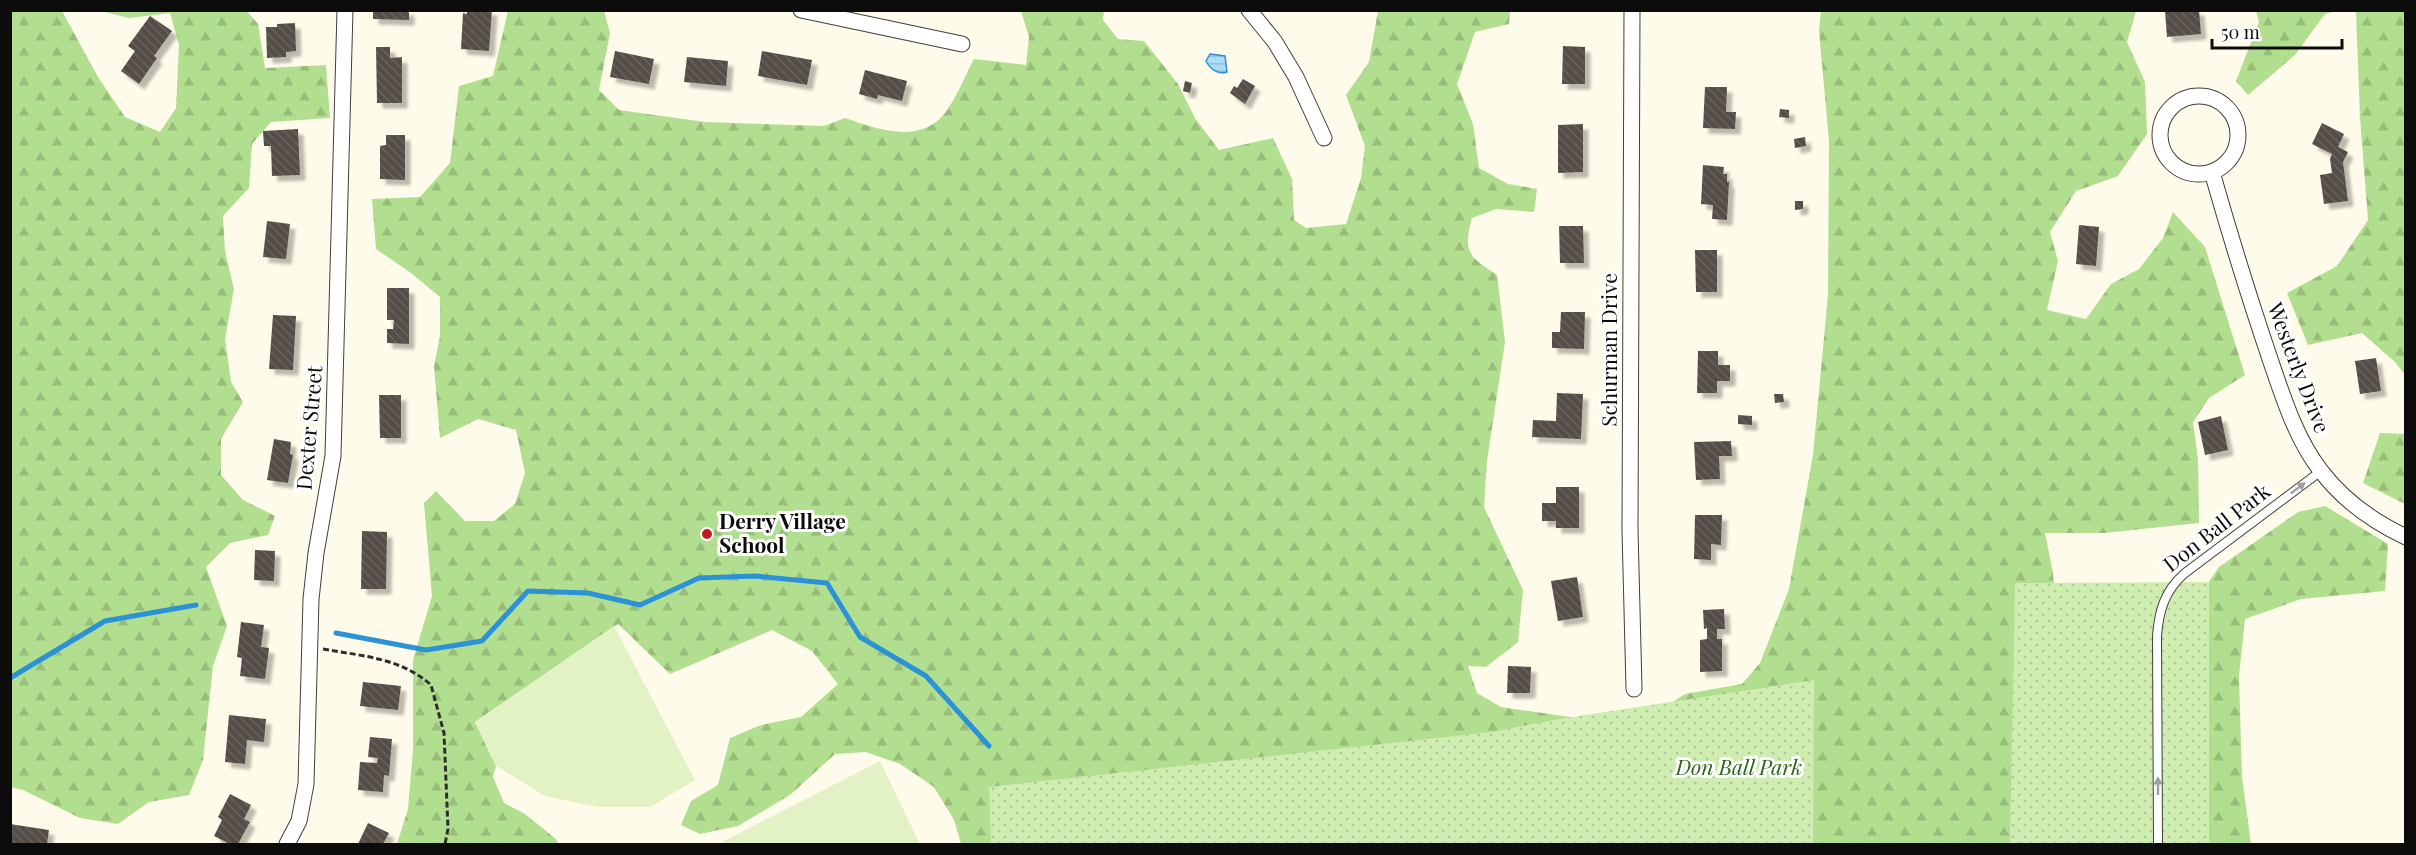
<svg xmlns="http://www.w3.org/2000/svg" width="2416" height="855" font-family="'Playfair Display',serif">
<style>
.forest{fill:url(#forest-firs)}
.park{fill:url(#park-dots)}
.pitch{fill:#e2f2c4}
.water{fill:url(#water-rules);stroke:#2c92d7;stroke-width:1.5}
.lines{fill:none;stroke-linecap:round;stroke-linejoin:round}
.stream{stroke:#2c92d7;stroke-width:5}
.building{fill:url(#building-back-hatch);filter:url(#shadow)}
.service-casing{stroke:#3f3f3f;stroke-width:10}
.minor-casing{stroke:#3f3f3f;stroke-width:17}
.path{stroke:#2e2e2e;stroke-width:3;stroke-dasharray:6 3;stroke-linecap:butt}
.service{stroke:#fff;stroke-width:8}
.minor{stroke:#fff;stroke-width:15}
.oneway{fill:#9e9e9e}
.poi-dot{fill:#c51a21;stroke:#fff;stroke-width:2}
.labels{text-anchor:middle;stroke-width:6;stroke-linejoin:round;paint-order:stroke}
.street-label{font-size:21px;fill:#0c0c0c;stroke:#fff}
.poi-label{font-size:21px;font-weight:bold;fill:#0c0c0c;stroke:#fff;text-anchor:start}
.park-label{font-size:21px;font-style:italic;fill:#286718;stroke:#fff}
</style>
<defs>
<pattern id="forest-firs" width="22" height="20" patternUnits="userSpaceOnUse" patternTransform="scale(1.5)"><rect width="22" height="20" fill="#b2de8f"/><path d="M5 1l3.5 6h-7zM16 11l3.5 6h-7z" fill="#98bd7a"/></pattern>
<pattern id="park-dots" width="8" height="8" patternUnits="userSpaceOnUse" patternTransform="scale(1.5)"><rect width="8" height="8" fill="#cfecb1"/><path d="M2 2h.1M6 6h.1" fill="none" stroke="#b1c997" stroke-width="1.8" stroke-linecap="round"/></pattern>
<pattern id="water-rules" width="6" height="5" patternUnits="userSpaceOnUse" patternTransform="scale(1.5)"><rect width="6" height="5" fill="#abdcfb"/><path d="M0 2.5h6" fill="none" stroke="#92bcd6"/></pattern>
<pattern id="building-back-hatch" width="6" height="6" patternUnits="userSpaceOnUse" patternTransform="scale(1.5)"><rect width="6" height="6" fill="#554d47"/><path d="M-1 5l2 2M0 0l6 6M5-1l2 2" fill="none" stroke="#68625d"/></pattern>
<filter id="shadow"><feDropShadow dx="5.5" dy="5.5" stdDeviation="1.5" flood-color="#0004"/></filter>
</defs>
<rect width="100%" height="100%" fill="#fffbea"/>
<!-- forest -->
<g class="forest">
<path d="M 1104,10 L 1103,20 L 1118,39 L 1144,41 L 1178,84 L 1195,118 L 1219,150 L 1273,138 L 1292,179 L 1294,220 L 1306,228 L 1346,224 L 1361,178 L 1365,146 L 1346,95 L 1369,62 L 1378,11 L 1510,11 L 1509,24 L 1475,32 L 1457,84 L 1473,124 L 1479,168 L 1508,184 L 1537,189 L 1534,212 L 1496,209 L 1472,218 C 1463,252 1468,256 1497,275 L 1505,342 L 1487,461 L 1484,507 L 1523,590 L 1518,642 L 1486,667 L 1468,666 L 1477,693 L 1501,707 L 1597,721 L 1652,715 L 1685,694 L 1742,684 L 1760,663 L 1789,589 L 1813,455 L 1828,295 L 1829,141 L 1819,31 L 1821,11 L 2136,11 L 2127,42 L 2145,82 L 2147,134 L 2118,176 L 2076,191 L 2050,232 L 2058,261 L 2047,310 L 2086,319 L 2111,284 L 2139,269 L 2163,238 L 2173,212 L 2205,247 L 2245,375 L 2209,398 L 2193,422 L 2198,460 L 2199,523 L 2104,533 L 2045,533 L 2053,573 L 2056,612 L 2116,844 L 961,844 L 954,820 L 934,787 L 900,764 L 866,752 L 835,754 L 790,795 L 738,826 L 700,834 L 681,825 L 691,801 L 718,785 L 730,738 L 761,725 L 801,717 L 838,684 L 812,651 L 772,630 L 670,674 L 618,624 L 475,722 L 496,766 L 493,777 L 504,803 L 525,814 L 556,839 L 558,844 L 397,844 L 408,809 L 413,749 L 413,660 L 432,596 L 424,503 L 436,491 L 465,521 L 494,521 L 515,504 L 525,473 L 516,430 L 478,419 L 440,438 L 434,366 L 440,336 L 440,297 L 411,273 L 376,249 L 372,199 L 420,197 L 450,163 L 459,86 L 493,76 L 508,11 L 604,11 L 610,33 L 599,90 L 619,110 L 705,122 L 824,126 L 845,118 C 876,129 920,145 945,113 C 957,97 965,76 974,59 L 1026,65 L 1029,37 L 1021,11 Z"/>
<polygon points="10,11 62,11 98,77 125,117 160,132 176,108 179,45 170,13 129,18 101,11 247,11 258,24 265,68 326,65 330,118 271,122 252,144 249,188 223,216 225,251 234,289 225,339 231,382 243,402 221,439 221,475 243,500 275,516 268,535 230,543 206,567 227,626 213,666 203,760 189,795 149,802 118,824 80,818 23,790 11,787"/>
<polygon points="2256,11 2336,11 2325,14 2295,55 2248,95 2236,81 2259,22"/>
<polygon points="2356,11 2405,11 2405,375 2395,362 2362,333 2308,345 2287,293 2337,266 2368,220 2360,118"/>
<polygon points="2380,433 2405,434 2405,504 2363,483"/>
<polygon points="2325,506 2388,544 2385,591 2301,599 2245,619 2239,676 2242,777 2251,844 2194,844 2186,615 2219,567 2298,512"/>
</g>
<!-- park -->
<g class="park">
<polygon points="2209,582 2209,844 2010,844 2015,583"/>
<polygon points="1814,680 1813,844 991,844 989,787 1491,732 1559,719"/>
</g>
<!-- pitch -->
<g class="pitch">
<polygon points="614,626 695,780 650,807 598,807 545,796 496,766 475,722"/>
<polygon points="880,761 920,844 726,844 724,841"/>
</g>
<!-- water -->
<path class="water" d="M 1210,54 L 1225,56 L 1227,72 C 1218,75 1210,69 1206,61 Z"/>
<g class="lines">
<!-- stream -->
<g class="stream">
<polyline points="336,633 426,650 482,641 528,591 588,593 640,605 699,578 755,576 827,583 860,637 926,676 989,746"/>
<polyline points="10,678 105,621 196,605"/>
</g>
</g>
<!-- building -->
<g class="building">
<polygon points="373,10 409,10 409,20 373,19"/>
<polygon points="467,10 492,10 489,51 461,49 463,13 467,14"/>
<polygon points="2199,10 2201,34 2167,37 2165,11"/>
<polygon points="150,16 172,31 154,56 157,58 139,84 121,71 135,51 128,46"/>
<polygon points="295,23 296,51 286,52 286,57 267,58 266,27 277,27 277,24"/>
<polygon points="1563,46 1585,47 1585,84 1562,84"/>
<polygon points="376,47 390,47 390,58 402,57 402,103 377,103"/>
<polygon points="615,51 654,59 649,84 610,77"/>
<polygon points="762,51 812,60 807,85 758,76"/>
<polygon points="687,57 728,61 726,86 684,82"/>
<polygon points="865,70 907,81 902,101 878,95 877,99 859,94"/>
<polygon points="1243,79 1255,86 1245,104 1230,93 1234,86 1237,88"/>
<polygon points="1185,81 1192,83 1190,93 1183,91"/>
<polygon points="1705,87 1727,87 1726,112 1736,112 1735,129 1703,128"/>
<polygon points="1780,109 1789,110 1789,118 1779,117"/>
<polygon points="2322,123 2344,134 2338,147 2348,152 2343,162 2348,201 2324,204 2320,175 2332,173 2330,159 2332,154 2312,144"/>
<polygon points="1583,124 1583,172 1558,173 1558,125"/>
<polygon points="298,129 300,175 272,176 271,146 264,146 263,131"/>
<polygon points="386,135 405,135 405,180 380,179 380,146 386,145"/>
<polygon points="1805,137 1806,146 1795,148 1794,139"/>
<polygon points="1703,165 1724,167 1723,174 1727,174 1727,182 1729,182 1727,220 1712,219 1713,205 1701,204"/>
<polygon points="1795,201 1803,201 1803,209 1795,210"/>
<polygon points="267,221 290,224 286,259 263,257"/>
<polygon points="2079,225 2099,227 2096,266 2076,264"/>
<polygon points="1559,226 1583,226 1584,263 1560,263"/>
<polygon points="1695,250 1717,250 1717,292 1696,292"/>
<polygon points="387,288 409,288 409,344 387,343 387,329 393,329 394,320 387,320"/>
<polygon points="1561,312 1585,312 1584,349 1552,348 1552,332 1560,332"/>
<polygon points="273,315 296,316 293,370 269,369"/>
<polygon points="1698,351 1718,351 1718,365 1730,365 1730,381 1717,381 1717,393 1697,393"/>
<polygon points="2376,358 2381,391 2360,394 2355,361"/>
<polygon points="1557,393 1583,394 1581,439 1532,437 1533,420 1556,421"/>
<polygon points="1774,394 1783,394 1784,402 1775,403"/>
<polygon points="379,395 401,395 401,438 380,438"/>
<polygon points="1738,415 1752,416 1752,425 1738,424"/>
<polygon points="2221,416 2228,450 2205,455 2198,422"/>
<polygon points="274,439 291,442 290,454 293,455 288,483 267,480"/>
<polygon points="1731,441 1732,456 1719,456 1720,479 1696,480 1694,442"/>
<polygon points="1556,487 1579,487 1579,528 1556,528 1556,521 1542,521 1542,503 1556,503"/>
<polygon points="1695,515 1722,515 1721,545 1711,544 1711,560 1694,559"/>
<polygon points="362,531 387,532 386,589 361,589"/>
<polygon points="255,550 275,551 274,581 254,580"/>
<polygon points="1577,577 1583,617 1558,621 1551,581"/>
<polygon points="1724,609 1725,629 1717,629 1717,639 1722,639 1722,671 1700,672 1700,640 1707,639 1707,628 1704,629 1703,610"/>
<polygon points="241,622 264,625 261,647 269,648 265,679 240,676 242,658 237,657"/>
<polygon points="1508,666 1531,667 1530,693 1507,693"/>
<polygon points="363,682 401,686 398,710 360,706"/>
<polygon points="229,715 266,719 264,742 247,740 245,764 225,762"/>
<polygon points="370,737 392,739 389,776 384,775 383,792 358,790 360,762 377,763 378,758 368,757"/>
<polygon points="230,794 251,805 244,819 250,822 238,844 230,844 214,836 222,820 218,817"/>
<polygon points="368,823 389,833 383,844 358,844"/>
<polygon points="10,824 49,830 47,844 10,844"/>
</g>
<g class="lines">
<!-- service casing -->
<g class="service-casing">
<path id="service" d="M 2158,844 L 2157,636 C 2159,610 2165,590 2185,573 L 2321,471"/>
</g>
<!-- minor casing -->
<g class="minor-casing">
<g id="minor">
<polyline points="801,10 962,44"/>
<polyline points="1249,10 1275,42 1296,77 1324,138"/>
<polyline points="1632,10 1630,530 1634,689"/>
<circle cx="2199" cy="135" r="39"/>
<path d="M 2212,172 C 2230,235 2249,297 2270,359 C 2283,397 2296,439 2321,471 C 2343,500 2372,521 2406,537"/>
<polyline points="287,844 299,821 306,784 311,599 316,553 333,456 345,10"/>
</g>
</g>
<!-- path -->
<path class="path" d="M 323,649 C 362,656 401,658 431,685 L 444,733 L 448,829 L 445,844"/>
<!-- service -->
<use href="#service" class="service"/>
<!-- minor -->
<use href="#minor" class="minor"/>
</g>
<!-- one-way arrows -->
<defs><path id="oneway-solid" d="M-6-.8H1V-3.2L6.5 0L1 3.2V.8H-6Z" transform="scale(1.5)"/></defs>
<g class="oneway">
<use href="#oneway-solid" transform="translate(2298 488) rotate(-37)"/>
<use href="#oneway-solid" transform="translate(2158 786) rotate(-90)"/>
</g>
<!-- markers -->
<circle class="poi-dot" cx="707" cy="534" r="6"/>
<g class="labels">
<!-- street labels -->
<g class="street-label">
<text transform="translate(1610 350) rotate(-90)" y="7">Schurman Drive</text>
<text transform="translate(2298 368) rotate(69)" y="7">Westerly Drive</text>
<text transform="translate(310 428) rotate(-85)" y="7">Dexter Street</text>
<text transform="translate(2217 528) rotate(-38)" y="7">Don Ball Park</text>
</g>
<!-- poi labels -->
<g class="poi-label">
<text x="719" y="529">Derry Village<tspan x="719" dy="24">School</tspan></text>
</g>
<!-- park labels -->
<g class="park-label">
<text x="1739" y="775">Don Ball Park</text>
</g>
</g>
<!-- border -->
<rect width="2416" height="855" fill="none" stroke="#0c0c0c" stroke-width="24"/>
<!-- scale -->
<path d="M2212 39v9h130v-9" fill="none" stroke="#0c0c0c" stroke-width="3"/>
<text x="2221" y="39" font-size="18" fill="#0c0c0c" stroke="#ffffff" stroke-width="4.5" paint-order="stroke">50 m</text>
</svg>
